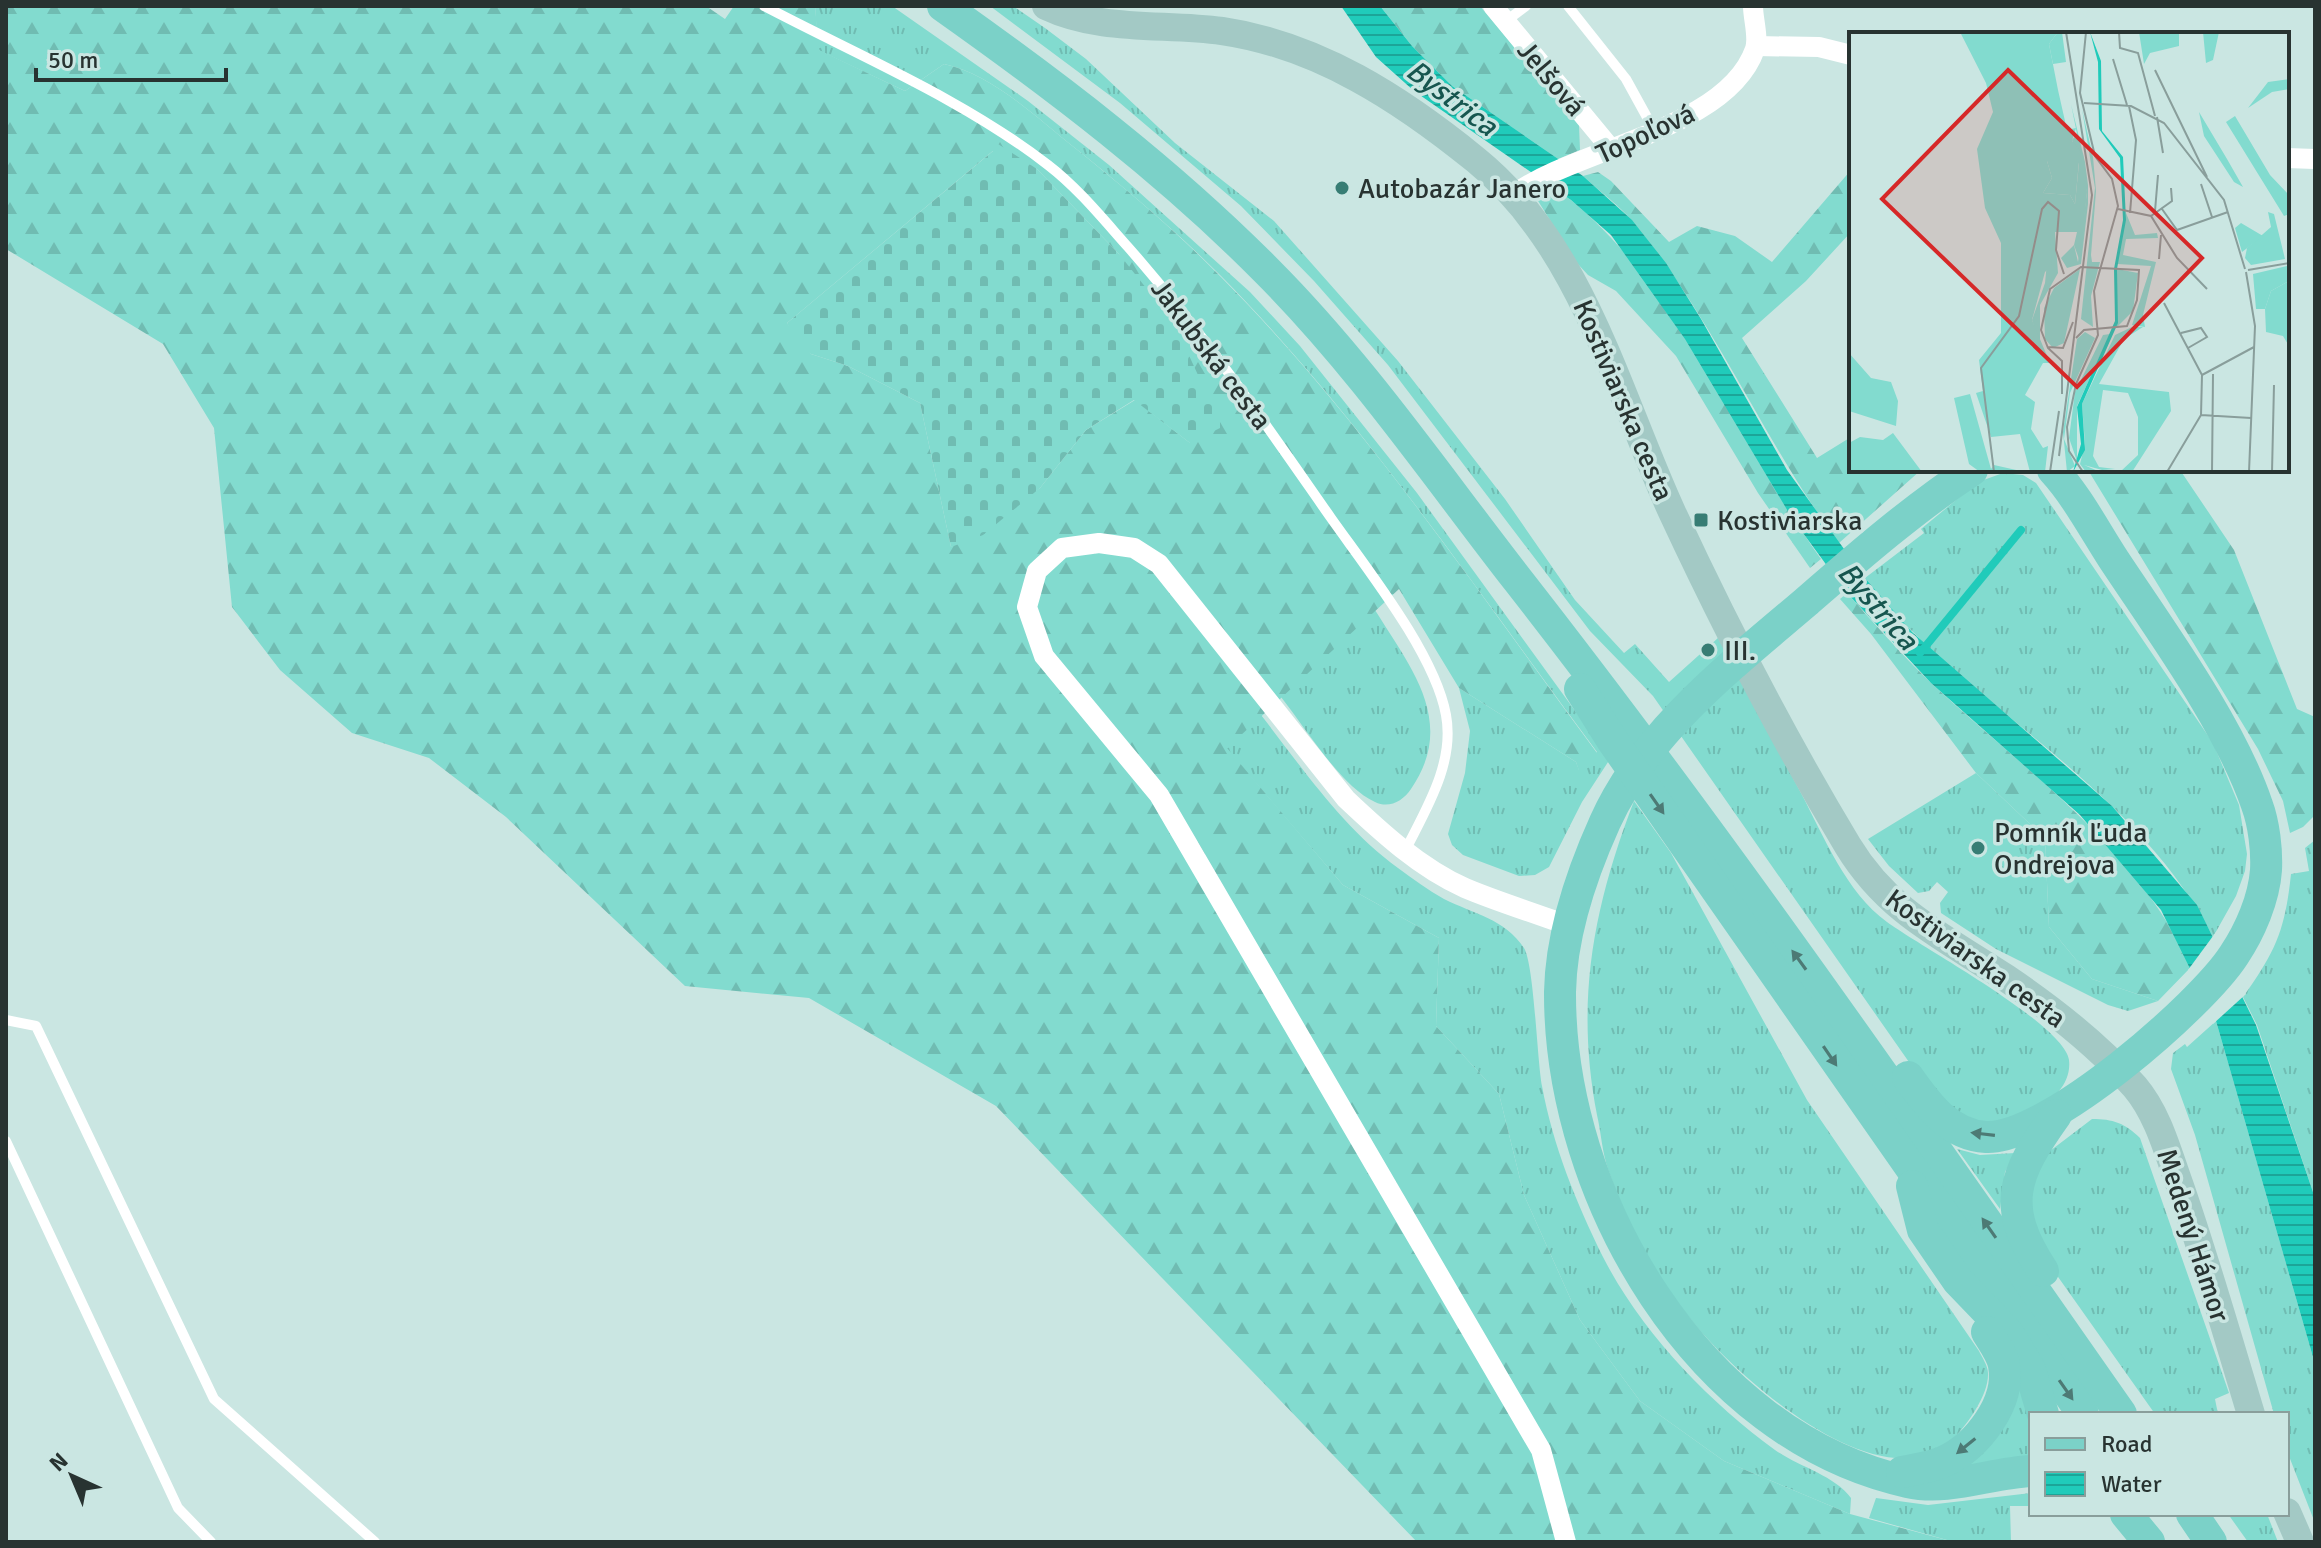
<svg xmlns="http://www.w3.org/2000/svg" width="2321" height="1548" font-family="Signika,sans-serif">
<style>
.grass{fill:url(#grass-tufts)}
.forest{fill:url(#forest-firs);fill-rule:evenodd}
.cemetery{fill:url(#cemetery-stones)}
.water{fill:url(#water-rules)}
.pier{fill:#cae6e2}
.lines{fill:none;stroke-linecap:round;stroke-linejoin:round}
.stream{stroke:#20cbba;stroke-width:8}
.lane{stroke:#fff;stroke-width:10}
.street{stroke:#fff;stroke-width:20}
.secondary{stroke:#a3c9c5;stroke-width:28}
.primary{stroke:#7bd1c8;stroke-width:32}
.oneway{fill:#4d7a75}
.poi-dot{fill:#377d74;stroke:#cae6e2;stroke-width:3}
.labels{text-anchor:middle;stroke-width:7;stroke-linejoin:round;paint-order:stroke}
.street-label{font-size:28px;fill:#283331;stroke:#cae6e2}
.poi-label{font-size:28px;fill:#283331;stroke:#cae6e2;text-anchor:start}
.water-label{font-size:30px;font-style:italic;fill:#17564f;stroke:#cae6e2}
.inset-road{fill:none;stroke:#899e9b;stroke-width:2}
.view{fill:#d62828;fill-opacity:0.15;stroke:#d62828;stroke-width:4}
.inset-edge{fill:none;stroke:#283331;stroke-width:4}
</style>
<defs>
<pattern id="grass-tufts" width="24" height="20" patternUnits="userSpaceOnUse" patternTransform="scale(2)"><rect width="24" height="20" fill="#82dbcf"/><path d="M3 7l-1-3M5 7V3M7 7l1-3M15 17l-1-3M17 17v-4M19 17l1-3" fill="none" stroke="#70bcb2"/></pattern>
<pattern id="forest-firs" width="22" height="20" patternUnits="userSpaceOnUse" patternTransform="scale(2)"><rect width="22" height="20" fill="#82dbcf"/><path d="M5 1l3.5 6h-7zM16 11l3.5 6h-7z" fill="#70bcb2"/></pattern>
<pattern id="cemetery-stones" width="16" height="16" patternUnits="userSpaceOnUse" patternTransform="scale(2)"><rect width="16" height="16" fill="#82dbcf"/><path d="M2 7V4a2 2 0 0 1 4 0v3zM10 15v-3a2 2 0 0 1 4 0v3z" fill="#70bcb2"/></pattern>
<pattern id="water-rules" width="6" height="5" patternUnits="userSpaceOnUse" patternTransform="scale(2)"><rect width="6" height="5" fill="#20cbba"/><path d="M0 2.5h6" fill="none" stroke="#1ca598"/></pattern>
</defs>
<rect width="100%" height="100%" fill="#cae6e2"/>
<!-- grass -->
<g class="grass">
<path d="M 815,6 L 892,6 L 1028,101 L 1109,165 L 1250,292 L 1300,346 L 1417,493 L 1610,759 L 1582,802 L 1549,867 L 1535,875 L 1519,876 L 1463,855 L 1452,845 L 1448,834 L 1465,773 L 1470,731 L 1459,688 L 1576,762 L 1579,770 L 1597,752 C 1477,591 1363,420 1221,276 C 1175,230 1126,189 1075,148 C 1037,118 992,74 944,64 L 905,91 L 818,50 Z"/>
<path d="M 990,6 L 1013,6 L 1045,28 L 1086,59 L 1175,143 L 1274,221 L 1398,361 L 1505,499 L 1575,600 L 1624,653 L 1635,644 L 1669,682 L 1718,638 C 1745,689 1773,741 1801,793 C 1824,837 1846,892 1887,922 C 1921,947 2064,1024 2069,1060 C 2074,1102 2008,1129 1975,1120 C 1952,1113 1934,1091 1918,1075 L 1653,696 L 1590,631 L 1388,365 L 1314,281 L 1241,206 L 1120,103 Z"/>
<path d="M 2003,473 L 2023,475 L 2036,483 L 2213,743 L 2239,805 L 2247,854 L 2245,871 L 2236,896 L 2213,937 C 2146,807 2015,732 1914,633 C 1896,616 1881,596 1865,578 L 1924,533 L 1921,529 L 1978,482 Z"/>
<path d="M 1375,610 C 1411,668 1457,722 1411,789 C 1403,801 1389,809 1375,802 C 1341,787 1305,727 1281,697 Z"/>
<path d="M 1261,715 C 1303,769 1343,828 1398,868 C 1413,879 1428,890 1444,899 C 1474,914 1505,919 1524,948 C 1534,964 1537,1059 1542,1086 C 1553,1146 1576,1202 1603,1257 C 1642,1333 1707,1400 1775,1450 C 1799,1467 1834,1475 1851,1498 L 1850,1514 L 1724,1461 L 1640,1401 L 1580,1320 L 1524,1195 L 1499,1094 L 1436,1026 L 1439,938 L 1343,885 L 1226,748 Z"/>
<polygon points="1976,773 2045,838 2049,927 2092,979 2158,1001 2128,1011 2108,1005 1996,949 1941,913 1940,903 1948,892 1937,882 1929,891 1918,893 1889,866 1868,839"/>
<path d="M 1634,801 L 1671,853 L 1807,1100 L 1979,1351 C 1982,1357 1988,1366 1988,1373 C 1989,1394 1969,1422 1955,1437 C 1885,1510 1737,1377 1693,1322 C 1656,1277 1627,1224 1608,1169 C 1602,1152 1601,1132 1597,1115 C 1575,1002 1593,908 1634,801 Z"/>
<path d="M 2315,840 L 2315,1198 L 2257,1025 L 2243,997 C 2276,951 2285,930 2291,874 L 2309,871 L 2305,848 Z"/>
<polygon points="2216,1021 2315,1364 2315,1523 2287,1451 2287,1414 2274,1414 2195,1135 2171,1069 2173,1053 2185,1044 2187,1047"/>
<path d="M 2092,1119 C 2113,1119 2125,1123 2140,1138 L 2229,1393 L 2215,1399 L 2218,1414 L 2155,1414 L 2039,1250 L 2028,1195 L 2046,1154 Z"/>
<polygon points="1957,1149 1980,1155 2015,1153 2005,1172 2000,1209"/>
<polygon points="2013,1360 2031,1414 2031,1461 1962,1467"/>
<polygon points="2031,1493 2031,1506 2010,1506 2011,1542 1954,1542 1869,1518 1876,1498 1928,1505"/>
<polygon points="2228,1514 2267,1514 2278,1542 2248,1542"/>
</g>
<!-- forest -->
<g class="forest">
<path d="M 6,6 L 706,6 L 725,19 L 734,6 L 815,6 L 819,50 L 905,91 L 944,64 C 992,74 1037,118 1075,148 C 1126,189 1175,230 1221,277 C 1363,420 1477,591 1597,753 L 1591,763 L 1579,771 L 1576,762 L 1459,688 L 1399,589 L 1227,748 L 1343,885 L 1439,938 L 1436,1026 L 1499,1094 L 1524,1195 L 1580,1320 L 1640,1401 L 1724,1461 L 1850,1514 L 1954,1542 L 1417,1542 L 996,1106 L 809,998 L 685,986 L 506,817 L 429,758 L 352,733 L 280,670 L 232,607 L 214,428 L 163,344 L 6,249 ZM 994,150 L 1037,169 L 1119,254 L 1190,443 L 1135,400 L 1086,430 L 1040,488 L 951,547 L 920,403 L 848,366 L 811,354 L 787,323 Z"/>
<polygon points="1380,6 1480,6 1579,125 1580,150 1558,159 1452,86 1412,46"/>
<path d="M 1851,170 L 1851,232 L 1806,281 L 1742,338 L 1817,458 L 1851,437 L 1851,470 L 1921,470 L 1839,543 C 1763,441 1715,320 1633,222 C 1619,205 1599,191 1583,176 L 1598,172 L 1611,181 L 1669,242 L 1697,226 L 1735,236 L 1772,262 Z"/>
<path d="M 1555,188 C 1674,273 1736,441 1821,559 L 1810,568 L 1758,493 L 1676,356 L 1616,291 L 1588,275 L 1576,262 L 1535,196 Z"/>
<polygon points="2088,470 2180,470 2234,550 2297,709 2315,717 2315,815 2303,827 2290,833 2283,801 2258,749"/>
<path d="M 1847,593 C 1874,623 1901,654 1930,682 C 2024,770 2136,846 2191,967 L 2158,1001 L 2092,979 L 2049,927 L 2045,838 L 1976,773 L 1871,634 L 1840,599 Z"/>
</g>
<!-- cemetery -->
<polygon class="cemetery" points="987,137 1037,169 1119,254 1174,323 1222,427 1190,443 1134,400 1086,430 1040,488 983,535 951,547 920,403 848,366 811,354 800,346 787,323 993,151 981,144"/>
<!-- water -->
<polygon class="water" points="1341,6 1380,6 1412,46 1452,86 1583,176 1632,220 1666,263 1701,319 1787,470 1865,578 1912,632 2112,806 2197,905 2256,1025 2315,1198 2315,1364 2216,1021 2161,910 2080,815 1931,683 1847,593 1792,518 1685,339 1611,235 1571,200 1414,91 1376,57"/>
<!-- pier -->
<polygon class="pier" points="2216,932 2246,994 2213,1024 2188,970"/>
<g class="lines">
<!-- stream -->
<polyline class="stream" points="1920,653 2021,530"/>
<!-- lane -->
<g class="lane">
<path d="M 764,6 C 859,56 963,99 1048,165 C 1078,188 1103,219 1128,247 C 1203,332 1266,425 1331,518 C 1367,569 1435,654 1446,715 C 1455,763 1426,809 1405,851"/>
<polyline points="1568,6 1626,79 1654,130"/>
<polyline points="1506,21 1526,6"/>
<polyline points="6,1020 36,1026 214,1399 375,1542"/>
<polyline points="6,1141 178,1508 211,1542"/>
</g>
<!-- street -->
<g class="street">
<polyline points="1493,6 1612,150"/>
<polyline points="1756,46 1819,47 1851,55"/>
<polyline points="2287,158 2315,159"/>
<path d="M 1513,195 C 1576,148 1727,130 1755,49 C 1759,37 1753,19 1753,6"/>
<path d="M 1566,1542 L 1541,1450 L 1159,795 L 1044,656 L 1027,607 L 1037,571 L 1062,548 L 1099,543 L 1134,548 L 1159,564 L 1346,799 C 1381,832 1420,868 1465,888 C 1498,902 1535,913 1569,926"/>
</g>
<!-- secondary -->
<g class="secondary">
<path d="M 1046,6 C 1101,32 1162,23 1222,31 C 1318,45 1401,99 1476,160 C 1582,246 1617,392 1672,512 C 1725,626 1783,738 1848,846 C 1888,912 1944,937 2006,978 C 2052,1009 2098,1045 2135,1087 C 2158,1114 2168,1153 2180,1186 C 2206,1261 2228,1338 2251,1414"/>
<polyline points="2287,1512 2300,1542"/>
</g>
<!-- primary -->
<g class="primary">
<path d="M 943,6 C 1056,86 1168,171 1266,270 C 1360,364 1436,475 1517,579 C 1729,850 1924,1133 2121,1414"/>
<path d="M 1972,470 C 1913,509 1859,556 1806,602 C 1731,666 1646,731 1605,822 C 1582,873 1561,935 1560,992 C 1559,1196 1698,1436 1908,1482 C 1949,1491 1990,1473 2031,1471"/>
<polyline points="1580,689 1612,740 2083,1414"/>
<path d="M 1908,1077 C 1927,1104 1949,1135 1986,1137 C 2047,1140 2201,1006 2234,955 C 2250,931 2264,899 2266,870 C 2267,850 2264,824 2257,805 C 2230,725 2161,631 2114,560 C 2095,531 2077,496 2053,470"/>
<polyline points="1912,1186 1923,1230 1958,1281 2008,1333 2030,1370 2043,1414"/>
<path d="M 2043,1271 C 2000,1206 2013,1175 2056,1115"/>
<path d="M 1902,1472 C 1916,1469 1933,1467 1945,1461 C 1977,1446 2011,1403 2004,1365 C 2002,1354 1993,1342 1987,1332"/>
<polyline points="2126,1514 2149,1542"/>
<polyline points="2192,1514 2211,1542"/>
</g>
</g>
<!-- one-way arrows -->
<defs><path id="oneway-solid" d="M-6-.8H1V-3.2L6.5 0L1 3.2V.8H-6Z" transform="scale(2)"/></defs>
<g class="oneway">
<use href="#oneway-solid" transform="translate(1657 804) rotate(55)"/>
<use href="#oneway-solid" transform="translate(1799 960) rotate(-126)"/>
<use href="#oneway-solid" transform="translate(1830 1056) rotate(56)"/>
<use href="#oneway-solid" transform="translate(1983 1134) rotate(-173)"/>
<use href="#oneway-solid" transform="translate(1989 1228) rotate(-125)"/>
<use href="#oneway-solid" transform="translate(2066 1390) rotate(55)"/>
<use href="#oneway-solid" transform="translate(1966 1446) rotate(141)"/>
</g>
<!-- markers -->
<g class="poi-dot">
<circle cx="1342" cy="188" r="8"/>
<rect x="1693" y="512" width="16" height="16" rx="4"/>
<circle cx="1708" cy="650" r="8"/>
<circle cx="1978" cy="848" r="8"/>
</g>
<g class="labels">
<!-- street labels -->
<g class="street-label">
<text transform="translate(1552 78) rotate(50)" y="10">Jelšová</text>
<text transform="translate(1645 133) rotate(-25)" y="10">Topoľová</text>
<text transform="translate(1212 354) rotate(53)" y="10">Jakubská cesta</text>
<text transform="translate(1624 400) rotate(67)" y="10">Kostiviarska cesta</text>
<text transform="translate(1976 958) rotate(36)" y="10">Kostiviarska cesta</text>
<text transform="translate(2194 1235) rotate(72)" y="10">Medený Hámor</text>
</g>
<!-- poi labels -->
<g class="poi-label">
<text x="1358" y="198">Autobazár Janero</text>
<text x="1717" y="530">Kostiviarska</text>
<text x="1724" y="660">III.</text>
<text x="1994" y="842">Pomník Ľuda<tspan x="1994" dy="32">Ondrejova</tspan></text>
</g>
<!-- water labels -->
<g class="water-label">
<text transform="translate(1452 98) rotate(37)" y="10">Bystrica</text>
<text transform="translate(1878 606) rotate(49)" y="10">Bystrica</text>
</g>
</g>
<!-- overview -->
<g transform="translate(1849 32)">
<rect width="440" height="440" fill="#cae6e2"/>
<path d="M 209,0 L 213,0 L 217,30 L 204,32 L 200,12 ZM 222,72 L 236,130 L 239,153 L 239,172 L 232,232 L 218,236 L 212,226 L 225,213 L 229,230 L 238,160 L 223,108 L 228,102 ZM 233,77 L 244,125 L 247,159 L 242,223 L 243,230 L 251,230 L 242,264 L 244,295 L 232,287 L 246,156 ZM 419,180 L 425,182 L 436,227 L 402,233 L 396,226 L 398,216 L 422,195 ZM 201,200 L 206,200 L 209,241 L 191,273 L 191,314 L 183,288 L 196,251 ZM 231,237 L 215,311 L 204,316 L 196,307 L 195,276 L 205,256 ZM 268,237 L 289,241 L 284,279 L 268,295 ZM 440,249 L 440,314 L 434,304 L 417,300 L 416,277 L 422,259 ZM 283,295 L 294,295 L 275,307 L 250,352 L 320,360 L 322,379 L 283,440 L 271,440 L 289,423 L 289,385 L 279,361 L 254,358 L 244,424 L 250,435 L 266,437 L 253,438 L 235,433 L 249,439 L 237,440 L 231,432 L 236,412 L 233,372 L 266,303 ZM 236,300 L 246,306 L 221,361 L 215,407 L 226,434 L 218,440 L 214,400 L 228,307 ZM 261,302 L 228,374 L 228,429 L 220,406 L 226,360 L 254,303 Z" fill="#82dbcf"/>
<path d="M 111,0 L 209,0 L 200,12 L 209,58 L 218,98 L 227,96 L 223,109 L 234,122 L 238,160 L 231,230 L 225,213 L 228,200 L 201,200 L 203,233 L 196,240 L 183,288 L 201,331 L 194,331 L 176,363 L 186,370 L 182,397 L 194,416 L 199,414 L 196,440 L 181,440 L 171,402 L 142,405 L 127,361 L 134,359 L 130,328 L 152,301 L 152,211 L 136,176 L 128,117 L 144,80 L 137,51 ZM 198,129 L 230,131 L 226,172 L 221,163 L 194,161 L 203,146 ZM 290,0 L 330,0 L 330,14 L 301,21 L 295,32 ZM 354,0 L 370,0 L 364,28 L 357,31 ZM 440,47 L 440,57 L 423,60 L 399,76 L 419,50 ZM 350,80 L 378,127 L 394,155 L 385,150 L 355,104 ZM 386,84 L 421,143 L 440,163 L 440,182 L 435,184 L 377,90 ZM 277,181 L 286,203 L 308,201 L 309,206 L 277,207 L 274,223 L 307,230 L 294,283 L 296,295 L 283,293 L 302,234 L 268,232 ZM 438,234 L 440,249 L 422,259 L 416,277 L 407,277 L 404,242 ZM 121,362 L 142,437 L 145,433 L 176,440 L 131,440 L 120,432 L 105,366 ZM 44,401 L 73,440 L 0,440 L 0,411 L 11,405 L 34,408 Z" fill="#82dbcf" fill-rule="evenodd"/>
<path d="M 198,129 L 230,129 L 226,172 L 221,163 L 194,161 L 203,146 Z" fill="#82dbcf"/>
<path d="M 392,191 L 414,204 L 393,220 L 386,196 ZM 0,321 L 22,346 L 42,350 L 49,369 L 47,394 L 0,379 Z" fill="#82dbcf"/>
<path d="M 241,0 L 252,29 L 253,99 L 274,125 L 277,188 L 268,237 L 269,291 L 233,372 L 236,418 L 224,440 L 232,412 L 228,375 L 266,289 L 265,237 L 274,188 L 271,126 L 250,97 L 249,30 Z" fill="#20cbba"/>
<path class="inset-road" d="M 270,0 L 271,16 L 289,21 L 306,84M 264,27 L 278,73M 306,38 L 358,145M 235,71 L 282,74 L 315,91 L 375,168 L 396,237M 280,74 L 287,108 L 281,181M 308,85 L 314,121M 352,152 L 363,185M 269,177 L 302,184 L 328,226 L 358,257M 313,177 L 328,198 L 379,180M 306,179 L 309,143M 302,184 L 323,169 L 322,156M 310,227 L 312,203M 399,238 L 440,231M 397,240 L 406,294 L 400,440M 315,271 L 353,343 L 352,383 L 318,440M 332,301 L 352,296 L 358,305 L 339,316M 199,315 L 214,316 L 224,290M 353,343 L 405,315M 213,362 L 213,329 L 199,316 L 192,298 L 201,257 L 232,235 L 290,238 L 288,268 L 278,294 L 235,298 L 227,306M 352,383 L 402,386M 210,424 L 243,163 L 217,0M 145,440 L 132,336 L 170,284 L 193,177 L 199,170 L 210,179 L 207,218 L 215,242M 201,440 L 210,379M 234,440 L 220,419 L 218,395 L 227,352 L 249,303 L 245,259 L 269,174 L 263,147 L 246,124 L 231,61 L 237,0M 363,440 L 364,342M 423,440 L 425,353"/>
<path class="view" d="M 159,38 L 353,226 L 228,355 L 33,167 Z"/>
<rect width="440" height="440" class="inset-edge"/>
</g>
<!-- border -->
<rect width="2321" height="1548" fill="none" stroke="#283331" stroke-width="16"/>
<!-- legend -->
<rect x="2029" y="1412" width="260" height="104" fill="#cae6e2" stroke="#899e9b" stroke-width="2"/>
<rect x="2045" y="1438" width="40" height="12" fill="#7bd1c8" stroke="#899e9b" stroke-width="2"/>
<text x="2101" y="1452" font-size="24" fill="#283331">Road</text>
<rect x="2045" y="1472" width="40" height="24" fill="url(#water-rules)" stroke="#899e9b" stroke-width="2"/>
<text x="2101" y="1492" font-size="24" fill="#283331">Water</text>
<!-- north arrow -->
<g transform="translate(72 1476) rotate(316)" stroke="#cae6e2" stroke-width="6" paint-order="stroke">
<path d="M0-6L14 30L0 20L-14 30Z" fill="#283331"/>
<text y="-12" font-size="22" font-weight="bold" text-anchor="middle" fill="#283331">N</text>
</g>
<!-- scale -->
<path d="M36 68v12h190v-12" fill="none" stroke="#283331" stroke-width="4"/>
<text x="48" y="68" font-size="24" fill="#283331" stroke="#cae6e2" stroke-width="6" paint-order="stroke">50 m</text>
</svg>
